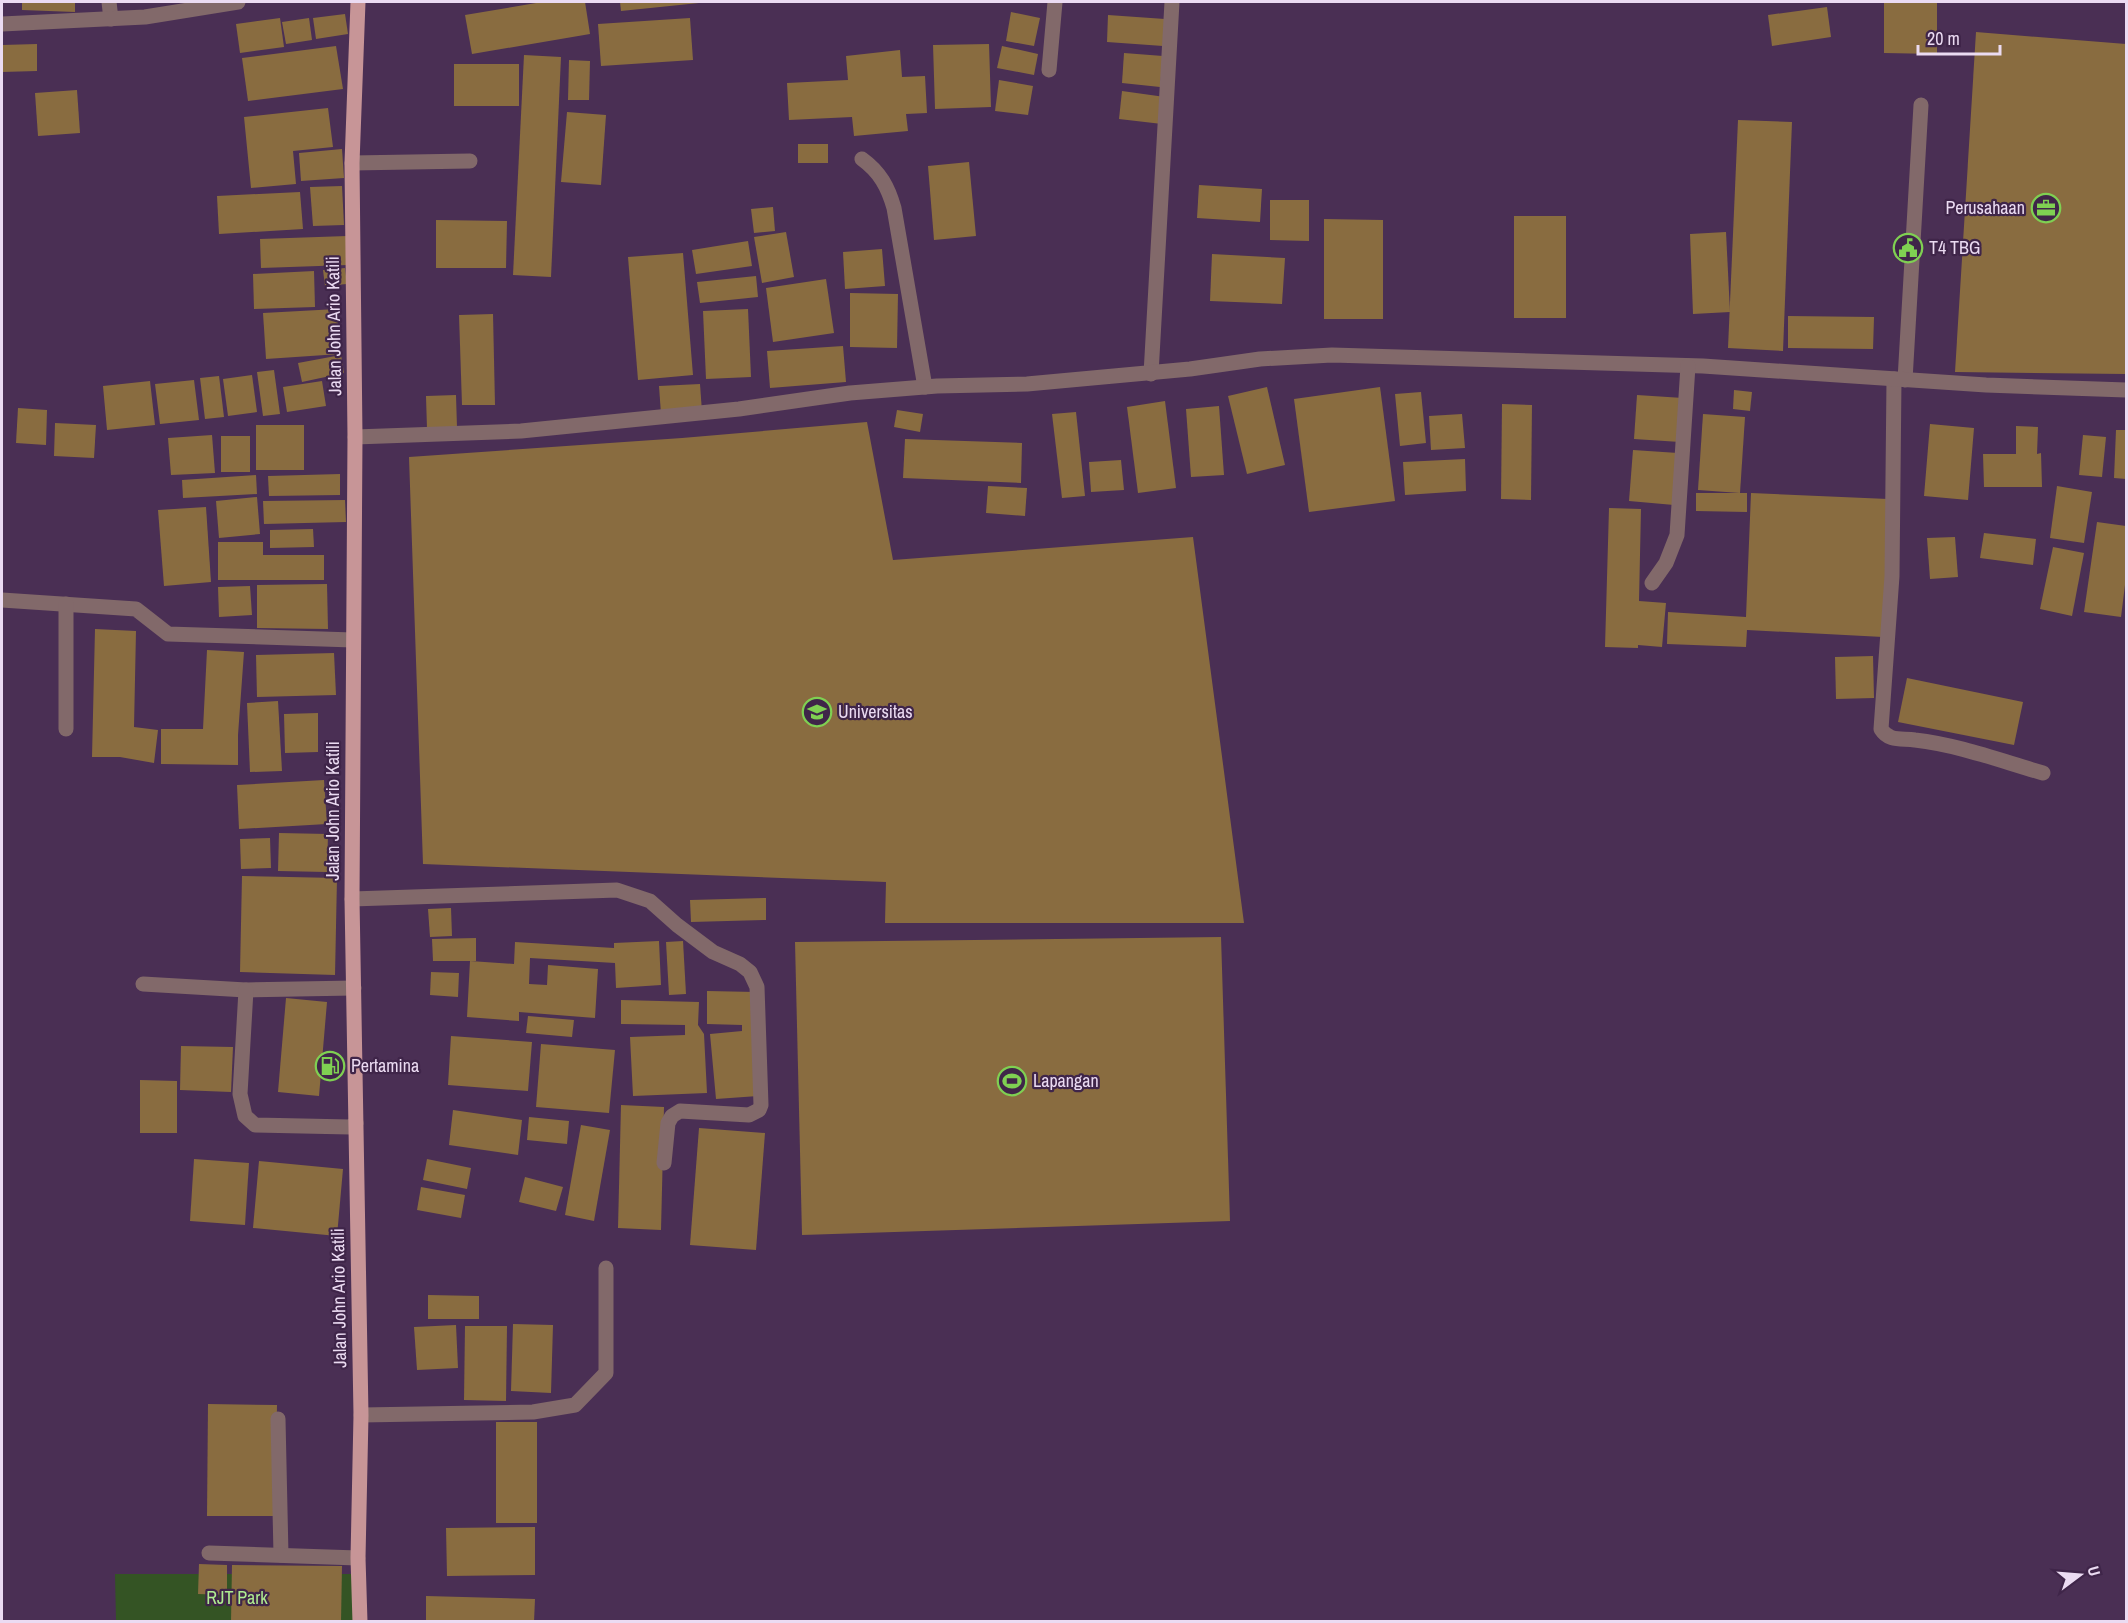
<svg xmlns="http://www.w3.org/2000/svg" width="2128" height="1623" font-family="'Archivo Narrow',sans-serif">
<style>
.green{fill:#345424}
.building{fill:#896c40}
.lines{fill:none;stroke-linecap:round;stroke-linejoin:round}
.minor{stroke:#82696a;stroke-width:15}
.major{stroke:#c79597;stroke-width:15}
.labels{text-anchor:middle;stroke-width:4.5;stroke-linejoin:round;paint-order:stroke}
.poi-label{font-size:18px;fill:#ebdbf2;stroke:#3f2549;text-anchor:start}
.street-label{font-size:18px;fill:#ebdbf2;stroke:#3f2549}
.park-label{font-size:18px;fill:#afed91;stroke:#3f2549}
</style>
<rect width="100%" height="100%" fill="#4a2f54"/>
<!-- green -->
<polygon class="green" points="115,1574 358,1574 358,1621 116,1621"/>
<!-- building -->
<g class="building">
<polygon points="22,2 75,2 75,12 22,10"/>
<polygon points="542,2 585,2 590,34 472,54 465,15"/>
<polygon points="620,2 699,2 699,3 621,11"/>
<polygon points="1884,2 1937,2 1937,54 1884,53"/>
<polygon points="1827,7 1831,37 1772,46 1768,15"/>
<polygon points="1011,12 1040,18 1034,46 1006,41"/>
<polygon points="345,14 348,34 316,39 313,18"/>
<polygon points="1108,15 1165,19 1163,46 1107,42"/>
<polygon points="280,18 284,47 240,53 236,24"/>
<polygon points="309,18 312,40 286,44 282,22"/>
<polygon points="690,18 693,60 601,66 598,24"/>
<polygon points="1976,32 2126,44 2126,374 1955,372"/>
<polygon points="37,44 37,71 2,72 2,45"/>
<polygon points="989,44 991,107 935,109 933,45"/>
<polygon points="336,46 343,89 248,101 242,58"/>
<polygon points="1002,46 1038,54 1034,75 997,68"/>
<polygon points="900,50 902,77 925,76 927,113 906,114 908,131 854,136 852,117 789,120 787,83 848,80 846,56"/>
<polygon points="1124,53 1163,56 1160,87 1122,83"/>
<polygon points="524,55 561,57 551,277 513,275"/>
<polygon points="569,60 590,61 589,100 568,100"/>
<rect x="454" y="64" width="65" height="42"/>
<polygon points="999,80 1033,86 1028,115 995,111"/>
<polygon points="77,90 80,133 38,136 35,93"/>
<polygon points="1122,91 1165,97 1162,124 1119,119"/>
<polygon points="328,108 333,147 293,151 296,184 251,188 244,117"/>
<polygon points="567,112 606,115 601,185 561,182"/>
<polygon points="1738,120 1792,122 1783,351 1728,348"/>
<rect x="798" y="144" width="30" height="19"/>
<polygon points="342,149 344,178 301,181 299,153"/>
<polygon points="969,162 976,236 934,240 928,166"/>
<polygon points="1199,185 1262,189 1260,222 1197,218"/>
<polygon points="342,186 344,225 313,226 310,187"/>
<polygon points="300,192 303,229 219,234 217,196"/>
<polygon points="1270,200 1309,200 1309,241 1270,240"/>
<polygon points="773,207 775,231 754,233 751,209"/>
<rect x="1514" y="216" width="52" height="102"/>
<polygon points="1324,219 1383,220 1383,319 1324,319"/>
<polygon points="436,220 507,221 506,268 436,268"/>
<polygon points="786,232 794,277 762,283 754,237"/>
<polygon points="1726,232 1730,312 1693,314 1690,234"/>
<polygon points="347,236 348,265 261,268 260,239"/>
<polygon points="748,241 752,266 696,274 692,250"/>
<polygon points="882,249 885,286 845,289 843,252"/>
<polygon points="683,253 693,375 638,380 628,257"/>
<polygon points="1212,254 1285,258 1282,304 1210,301"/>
<polygon points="345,268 347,284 325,286 323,270"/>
<polygon points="314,271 315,307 254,309 253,274"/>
<polygon points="756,276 758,297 700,303 697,282"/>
<polygon points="826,279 834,333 773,342 766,288"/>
<polygon points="850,293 898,294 897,348 850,347"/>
<polygon points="337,309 340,354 266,359 263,313"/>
<polygon points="748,309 751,377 706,379 703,311"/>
<polygon points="493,314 495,405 462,405 459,315"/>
<polygon points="1788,316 1874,317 1873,349 1788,348"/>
<polygon points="843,346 846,382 770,388 767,351"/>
<polygon points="341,355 344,373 302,382 298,363"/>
<polygon points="274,370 280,414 263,416 257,372"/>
<polygon points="252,375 257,412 228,416 223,379"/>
<polygon points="219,376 224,417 205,419 200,378"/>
<polygon points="194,380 199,420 160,424 155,384"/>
<polygon points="150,381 155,425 107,430 103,386"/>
<polygon points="322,381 326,406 287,412 283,387"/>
<polygon points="700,384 702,412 661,414 659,386"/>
<polygon points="1267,387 1285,465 1247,474 1228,396"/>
<polygon points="1380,387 1395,501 1309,512 1294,399"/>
<polygon points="1734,390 1752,392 1750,411 1733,409"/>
<polygon points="1421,392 1426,443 1400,446 1395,394"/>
<polygon points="456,395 457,428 427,429 426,396"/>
<polygon points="1637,395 1683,398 1680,442 1634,439"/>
<polygon points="1165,401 1176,488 1138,493 1127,407"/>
<polygon points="1502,404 1532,405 1531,500 1501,499"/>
<polygon points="1219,406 1224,475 1191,477 1186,409"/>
<polygon points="18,408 47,410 46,445 16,443"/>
<polygon points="897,410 923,414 920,432 894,427"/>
<polygon points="1076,412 1085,496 1062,498 1052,414"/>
<polygon points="1462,414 1465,448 1431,450 1429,416"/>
<polygon points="1703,414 1745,417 1740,493 1698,490"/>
<polygon points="867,422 893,560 1193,537 1244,923 885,923 886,882 423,864 409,457 682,438"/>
<polygon points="55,423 96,425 94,458 54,456"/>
<polygon points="1930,424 1974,428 1968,500 1924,496"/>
<rect x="256" y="425" width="48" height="45"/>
<polygon points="2016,426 2038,427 2037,454 2041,453 2042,487 1984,487 1983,454 2016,454"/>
<polygon points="2116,430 2126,430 2126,479 2114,478"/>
<polygon points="212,435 215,473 171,475 168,438"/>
<polygon points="2083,435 2106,437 2102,477 2079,475"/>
<rect x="221" y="436" width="29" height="36"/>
<polygon points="905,439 1022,443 1021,483 903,478"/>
<polygon points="1633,450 1678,453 1674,505 1629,501"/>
<polygon points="1465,459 1466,491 1405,495 1403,462"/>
<polygon points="1121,460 1124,490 1091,492 1089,462"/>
<polygon points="340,474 340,495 269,496 268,476"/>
<polygon points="256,475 257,494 183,498 182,480"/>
<polygon points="988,486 1027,488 1025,516 986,513"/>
<polygon points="2057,486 2092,492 2084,543 2050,538"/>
<polygon points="1696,493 1747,493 1747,512 1696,511"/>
<polygon points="1751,493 1888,499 1883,637 1747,630 1746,647 1667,644 1668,612 1746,617"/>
<polygon points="257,497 260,534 219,538 216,501"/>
<polygon points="345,500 346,522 264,524 263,501"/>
<polygon points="206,507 211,582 164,586 158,510"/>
<polygon points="1609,508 1641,509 1639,601 1666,603 1662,647 1638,645 1638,648 1605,647"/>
<polygon points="2097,522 2126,526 2126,577 2121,617 2084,612"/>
<polygon points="313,529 314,547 270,548 270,530"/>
<polygon points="1984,533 2036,539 2033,565 1980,558"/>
<polygon points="1955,537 1958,577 1930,579 1927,538"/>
<polygon points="218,542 263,542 263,555 324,555 324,580 218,580"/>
<polygon points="2053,547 2084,553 2072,616 2040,609"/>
<polygon points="327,584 328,629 257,628 257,585"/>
<polygon points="250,586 252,615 219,617 218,587"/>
<polygon points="95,629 136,631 134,727 158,730 154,763 120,757 92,757"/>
<polygon points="207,650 244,652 238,735 238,765 161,764 161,729 203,729"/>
<polygon points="334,653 336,695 257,697 256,655"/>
<polygon points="1873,656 1874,698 1836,699 1835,657"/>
<polygon points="1907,678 2023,702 2014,745 1898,722"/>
<polygon points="278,701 282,771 250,772 247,703"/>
<polygon points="318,713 318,752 285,753 284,714"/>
<polygon points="324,780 327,824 239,829 237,785"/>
<polygon points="279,833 328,834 327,872 278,871"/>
<polygon points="270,838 271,868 241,869 240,839"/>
<polygon points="242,876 337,878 335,975 240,972"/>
<polygon points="766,898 766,920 691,922 690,900"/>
<polygon points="451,908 452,936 430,937 428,909"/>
<polygon points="1221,937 1230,1221 802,1235 795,942"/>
<polygon points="476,938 476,961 433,961 432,939"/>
<polygon points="659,941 661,985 616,988 615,963 530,958 529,984 547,985 548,965 598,969 595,1018 519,1012 519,1021 467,1017 470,961 514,964 515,942 614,948 614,943"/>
<polygon points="683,941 686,994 669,995 666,942"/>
<polygon points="431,972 459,973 458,997 430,995"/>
<polygon points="707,991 756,992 758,1096 716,1099 710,1034 742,1031 742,1025 707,1024"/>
<polygon points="286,998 327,1002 319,1096 278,1092"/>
<polygon points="621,1000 699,1002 698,1025 704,1034 707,1093 633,1096 630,1037 685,1035 685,1025 621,1024"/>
<polygon points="528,1016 574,1020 572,1037 526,1033"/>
<polygon points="451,1036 532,1042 528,1091 448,1085"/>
<polygon points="541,1044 615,1050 609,1113 536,1107"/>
<polygon points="181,1046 233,1047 231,1092 180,1090"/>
<polygon points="140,1080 177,1081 177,1133 140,1133"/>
<polygon points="621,1105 664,1107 661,1230 618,1228"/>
<polygon points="453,1110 522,1120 518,1155 449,1145"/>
<polygon points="529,1117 569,1121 567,1144 527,1140"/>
<polygon points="581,1125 610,1130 594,1221 565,1215"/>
<polygon points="699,1128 765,1133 756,1250 690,1245"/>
<polygon points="194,1159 249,1163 245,1225 190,1221"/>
<polygon points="427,1159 471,1168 467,1189 423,1180"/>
<polygon points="259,1161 343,1169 337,1236 253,1228"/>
<polygon points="525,1177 563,1187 556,1211 519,1202"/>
<polygon points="421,1187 465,1195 461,1218 417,1210"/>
<polygon points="428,1295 479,1296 479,1319 428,1319"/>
<polygon points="513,1324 553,1325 551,1393 511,1391"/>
<polygon points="456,1325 458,1368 417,1370 414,1327"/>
<polygon points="465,1326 507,1326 506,1401 464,1400"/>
<polygon points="208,1404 277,1405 275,1516 207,1516"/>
<rect x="496" y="1422" width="41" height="101"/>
<polygon points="535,1527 535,1575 447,1576 446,1528"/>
<polygon points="199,1564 227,1565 227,1595 198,1594"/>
<polygon points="232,1565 342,1566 341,1622 231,1622"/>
<polygon points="426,1596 535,1599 534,1622 426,1622"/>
</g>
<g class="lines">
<!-- minor -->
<g class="minor">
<polyline points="109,2 111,19"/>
<polyline points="2,24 145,17 238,2"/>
<polyline points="1049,70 1055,2"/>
<path d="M 862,159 C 880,172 888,187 894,208 L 925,387"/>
<polyline points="352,163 470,161"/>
<polyline points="1151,374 1172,2"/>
<path d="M 1894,379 L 1892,576 L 1881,729 C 1889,742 1902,738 1915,740 C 1959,745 2001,761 2043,773"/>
<polyline points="1905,380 1921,105"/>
<polyline points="355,437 521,431 739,409 850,393 937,386 1027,384 1190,369 1260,359 1332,355 1703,366 1986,385 2126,390"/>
<polyline points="1652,583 1666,563 1677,535 1688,366"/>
<polyline points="2,600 136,609 168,634 353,640"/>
<polyline points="66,729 66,604"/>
<polyline points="352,899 617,890 650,901 677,925 713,952 740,964 750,972 757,987 761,1105 759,1110 749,1115 680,1111 672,1116 668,1123 664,1163"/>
<polyline points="143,984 246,990 354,988"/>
<polyline points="246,990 240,1094 245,1116 255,1125 350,1127 356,1123"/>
<polyline points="361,1415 533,1412 575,1405 606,1373 606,1268"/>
<polyline points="278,1419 281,1555"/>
<polyline points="209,1553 358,1558"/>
</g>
<!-- major -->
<polyline class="major" points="358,2 352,163 355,437 352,899 361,1415 358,1558 360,1622"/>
</g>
<!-- icons -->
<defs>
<g id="office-ring" transform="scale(1.5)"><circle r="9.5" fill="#3f2549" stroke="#7fd052" stroke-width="1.5"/><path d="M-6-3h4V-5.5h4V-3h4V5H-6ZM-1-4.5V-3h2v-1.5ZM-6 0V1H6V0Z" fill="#7fd052"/></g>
<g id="civic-ring" transform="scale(1.5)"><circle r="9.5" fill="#3f2549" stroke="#7fd052" stroke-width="1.5"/><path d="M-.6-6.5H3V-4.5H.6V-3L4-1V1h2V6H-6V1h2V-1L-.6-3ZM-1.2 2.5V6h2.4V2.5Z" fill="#7fd052"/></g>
<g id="university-ring" transform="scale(1.5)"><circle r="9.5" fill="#3f2549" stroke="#7fd052" stroke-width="1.5"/><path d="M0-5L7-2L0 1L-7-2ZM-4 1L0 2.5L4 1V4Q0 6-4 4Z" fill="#7fd052"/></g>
<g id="fuel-ring" transform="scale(1.5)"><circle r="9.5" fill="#3f2549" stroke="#7fd052" stroke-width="1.5"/><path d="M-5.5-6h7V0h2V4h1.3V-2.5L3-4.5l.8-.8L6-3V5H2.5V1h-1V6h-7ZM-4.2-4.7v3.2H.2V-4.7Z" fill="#7fd052"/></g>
<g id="stadium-ring" transform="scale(1.5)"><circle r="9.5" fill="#3f2549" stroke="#7fd052" stroke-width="1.5"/><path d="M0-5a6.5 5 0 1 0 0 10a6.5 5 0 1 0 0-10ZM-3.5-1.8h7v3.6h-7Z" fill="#7fd052"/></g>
</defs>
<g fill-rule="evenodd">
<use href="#office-ring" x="2046" y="208"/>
<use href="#civic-ring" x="1908" y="248"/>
<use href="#university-ring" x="817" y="712"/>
<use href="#fuel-ring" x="330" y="1066"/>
<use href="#stadium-ring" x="1012" y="1081"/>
</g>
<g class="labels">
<!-- poi labels -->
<g class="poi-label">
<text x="2025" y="214" text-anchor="end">Perusahaan</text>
<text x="1929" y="254">T4 TBG</text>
<text x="838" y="718">Universitas</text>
<text x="351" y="1072">Pertamina</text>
<text x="1033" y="1087">Lapangan</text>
</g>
<!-- street labels -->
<g class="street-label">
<text transform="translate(334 326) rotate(-91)" y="6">Jalan John Ario Katili</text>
<text transform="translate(333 811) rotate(-90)" y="6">Jalan John Ario Katili</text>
<text transform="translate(339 1298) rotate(-91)" y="6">Jalan John Ario Katili</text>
</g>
<!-- park labels -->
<g class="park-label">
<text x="237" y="1604">RJT Park</text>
</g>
</g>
<!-- border -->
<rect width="2128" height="1623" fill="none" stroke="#ebdbf2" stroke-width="6"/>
<!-- north arrow -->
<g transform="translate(2080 1575) rotate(74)" stroke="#3f2549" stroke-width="4.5" paint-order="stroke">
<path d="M0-4.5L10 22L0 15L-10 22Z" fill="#ebdbf2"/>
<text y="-9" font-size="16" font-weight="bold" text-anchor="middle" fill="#ebdbf2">U</text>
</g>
<!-- scale -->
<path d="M1918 45v9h82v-9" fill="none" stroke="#ebdbf2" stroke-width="3"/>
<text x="1927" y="45" font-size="18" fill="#ebdbf2" stroke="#3f2549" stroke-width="4.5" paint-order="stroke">20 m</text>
</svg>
